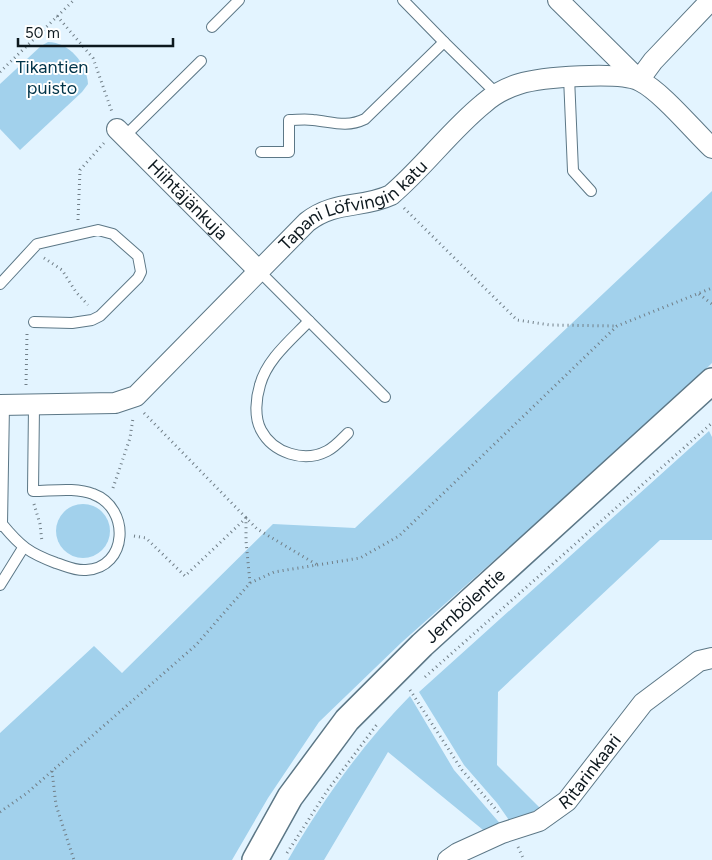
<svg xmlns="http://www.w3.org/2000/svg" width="712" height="860" font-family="Figtree,sans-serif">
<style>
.green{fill:#a2d1ec}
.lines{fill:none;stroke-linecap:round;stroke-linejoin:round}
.service-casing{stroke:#5c7786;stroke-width:12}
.minor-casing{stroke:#5c7786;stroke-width:22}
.tertiary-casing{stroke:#5c7786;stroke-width:28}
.path{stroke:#717f88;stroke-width:3;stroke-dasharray:1 4;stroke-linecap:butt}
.service{stroke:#fff;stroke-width:10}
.minor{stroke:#fff;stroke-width:20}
.tertiary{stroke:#fff;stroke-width:25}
.labels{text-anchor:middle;stroke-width:4;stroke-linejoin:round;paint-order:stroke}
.park-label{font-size:18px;fill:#003449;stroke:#fff}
.street-label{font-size:18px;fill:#0d181e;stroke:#fff}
</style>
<rect width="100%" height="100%" fill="#e3f4ff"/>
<!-- green -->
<g class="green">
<path d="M 48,42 C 69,42 87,64 88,84 L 82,92 L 20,150 L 0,129 L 0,84 L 41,46 Z"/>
<polygon points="712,191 712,363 664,410 402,642 319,722 268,798 232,860 0,860 0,733 94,646 122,673 273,524 355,528"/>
<polygon points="709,431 712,437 712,540 660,540 498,692 497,765 540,808 511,823 497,803 464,765 419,692"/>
<circle cx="83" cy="531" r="27"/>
<path d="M 410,696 L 454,770 L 503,827 L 488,834 L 388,752 L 324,860 L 288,860 C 322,801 362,745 410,696 Z"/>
</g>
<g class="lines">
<!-- service casing -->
<g class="service-casing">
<g id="service">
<polyline points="403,0 444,42"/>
<polyline points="212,27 239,0"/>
<polyline points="569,77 573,171 591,191"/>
<polyline points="125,136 201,61"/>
<path d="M 261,152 L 289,152 L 289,120 C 297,120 305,119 313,120 C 333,122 346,128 365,119 L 444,42 L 497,94"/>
<polyline points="259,271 385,397"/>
<polyline points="0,284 37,244 98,230 113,234 138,256 141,272 138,278 100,316 92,320 72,323 34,322"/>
<path d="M 309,321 C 291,340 267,359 260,385 C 256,398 254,417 261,430 C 273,453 304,463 327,451 C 335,447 341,440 348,433"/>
<path d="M 2,524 C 20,546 29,553 56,563 C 66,566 75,571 86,570 C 128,568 131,508 93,494 C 76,487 51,491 33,491 L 34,406"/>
<polyline points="0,526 2,524 4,405"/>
<polyline points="0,585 23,548"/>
</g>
</g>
<!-- minor casing -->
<g class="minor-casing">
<g id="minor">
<polyline points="558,0 639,80 653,61 711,0"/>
<path id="s1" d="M 117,129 L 259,271"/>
<path id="s2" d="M 0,405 L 115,403 L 136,396 L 307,222 C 335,200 361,209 391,195 C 424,167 450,131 483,104 C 493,95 506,88 519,84 C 541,77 620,71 640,81 C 662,92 693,130 712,148"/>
<path id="s3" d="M 448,860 L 458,853 L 502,833 L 539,821 L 567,801 L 643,703 L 699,661 L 712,658"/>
</g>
</g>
<!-- tertiary casing -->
<g class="tertiary-casing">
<g id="tertiary">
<path id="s4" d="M 255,860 L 290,797 L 347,720 L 422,645 L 712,381"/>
</g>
</g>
<!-- path -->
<g class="path">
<polyline points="57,16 93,58 112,112"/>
<polyline points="0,72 74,0"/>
<polyline points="404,208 517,320 550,325 616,326"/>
<polyline points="78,220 80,170 104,143"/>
<polyline points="44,258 62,270 76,292 88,305"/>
<polyline points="699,294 712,304"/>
<polyline points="26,385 27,334"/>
<polyline points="144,413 257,529 319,566"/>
<polyline points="113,488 130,438 133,418"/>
<polyline points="34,504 40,524 42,542"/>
<polyline points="134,536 146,538 185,576 246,518 246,541 250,583"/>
<polyline points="425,677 712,423"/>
<polyline points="410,690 462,770 499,813"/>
<polyline points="52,771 56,805 74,860"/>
<polyline points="0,812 27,793 196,645 250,583 274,572 360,558 399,536 617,326 712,288"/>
<polyline points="518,847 524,860"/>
<polyline points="287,853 327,791 378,723"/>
</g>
<!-- service -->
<use href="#service" class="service"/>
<!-- minor -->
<use href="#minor" class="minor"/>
<!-- tertiary -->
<use href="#tertiary" class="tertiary"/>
</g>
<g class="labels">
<!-- park labels -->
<g class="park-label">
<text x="52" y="73">Tikantien<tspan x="52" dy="21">puisto</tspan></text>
</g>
<!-- street labels -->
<g class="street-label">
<text dy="6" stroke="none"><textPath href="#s1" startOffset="100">Hiihtäjänkuja</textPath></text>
<text dy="6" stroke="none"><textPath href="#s2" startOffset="431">Tapani Löfvingin katu</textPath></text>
<text dy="6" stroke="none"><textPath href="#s4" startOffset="332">Jernbölentie</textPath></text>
<text dy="6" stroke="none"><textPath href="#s3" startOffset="171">Ritarinkaari</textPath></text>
</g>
</g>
<!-- scale -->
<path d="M18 38v8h155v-8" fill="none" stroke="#0d181e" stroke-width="2.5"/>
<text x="25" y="38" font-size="15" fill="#0d181e" stroke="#ffffff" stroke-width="4" paint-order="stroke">50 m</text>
</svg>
